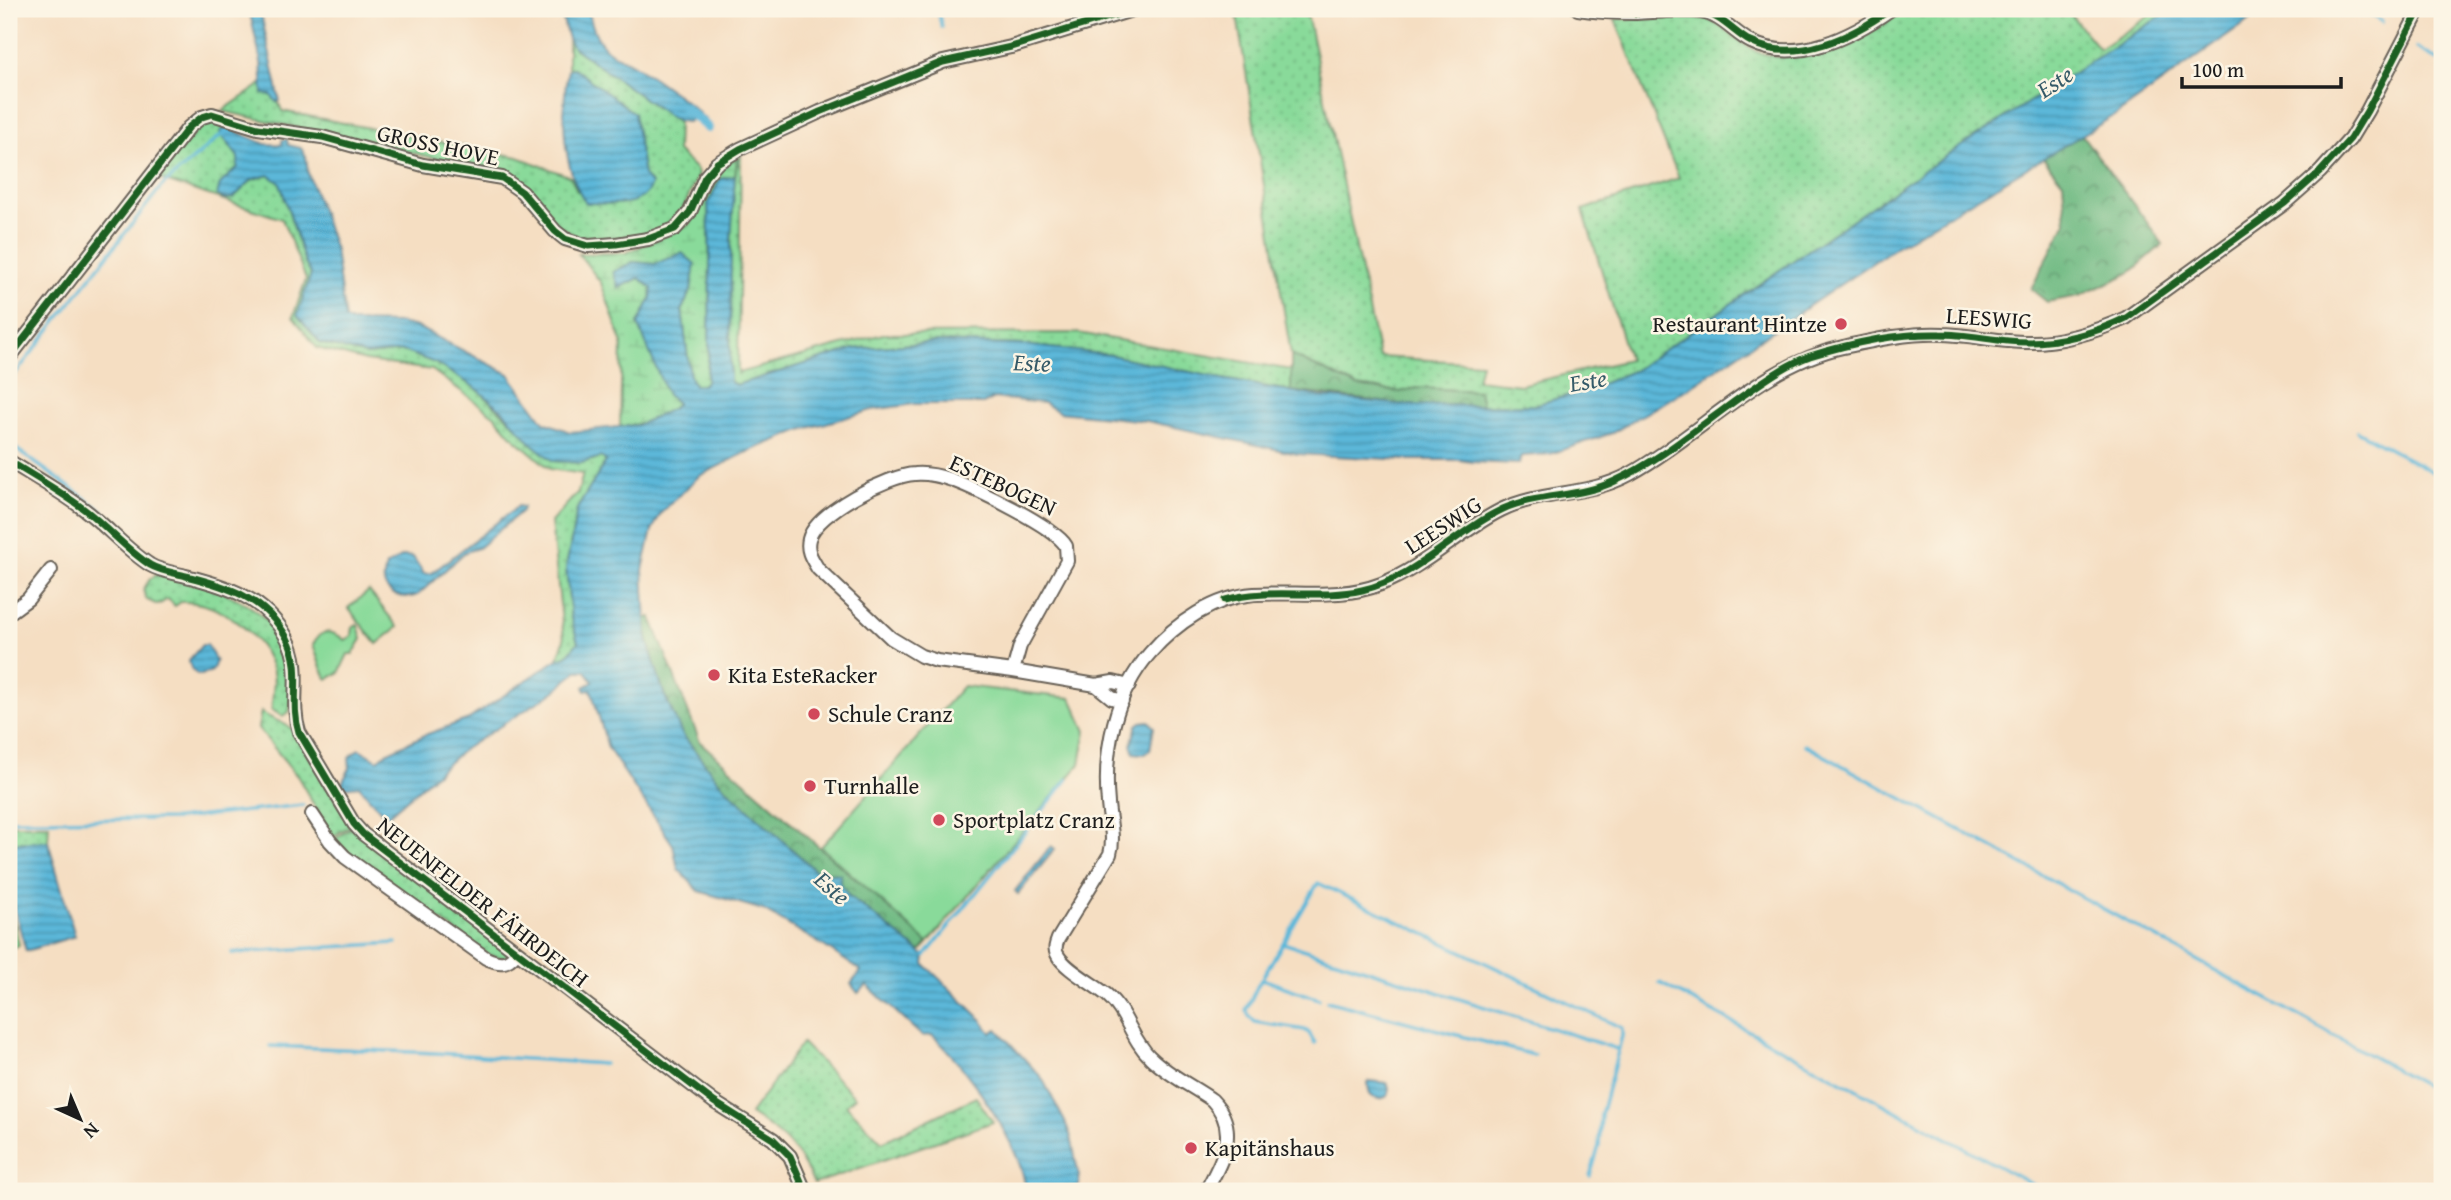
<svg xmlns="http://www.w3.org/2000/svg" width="2451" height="1200" font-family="'Gentium Book Plus',serif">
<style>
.grass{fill:url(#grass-dots);stroke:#527b5b;stroke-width:2}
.forest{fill:url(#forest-crowns);stroke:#456b4f;stroke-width:2}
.wetland{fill:url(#wetland-marsh);stroke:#527b5b;stroke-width:2}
.park{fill:#89da9a;stroke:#527b5b;stroke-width:2}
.garden{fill:url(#garden-furrows);stroke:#527b5b;stroke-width:2}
.water{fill:url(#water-rules);stroke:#3c6a7a;stroke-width:2}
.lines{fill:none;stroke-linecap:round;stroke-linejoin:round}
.stream{stroke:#5bb7d9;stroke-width:3.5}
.canal{stroke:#5bb7d9;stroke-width:10}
.minor-casing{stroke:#686056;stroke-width:16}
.minor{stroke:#fff;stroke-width:12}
.cycleway-casing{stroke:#fcf5e5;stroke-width:11}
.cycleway{stroke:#1b5e20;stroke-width:7}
.poi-dot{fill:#d1495b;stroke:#fcf5e5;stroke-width:2.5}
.labels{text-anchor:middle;stroke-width:5;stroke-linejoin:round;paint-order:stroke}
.street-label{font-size:23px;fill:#1c1c1c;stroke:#fcf5e5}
.poi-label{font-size:23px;fill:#1c1c1c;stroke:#fcf5e5;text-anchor:start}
.water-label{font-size:24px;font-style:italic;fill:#355a68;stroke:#fcf5e5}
</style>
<defs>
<pattern id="grass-dots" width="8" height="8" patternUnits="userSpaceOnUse" patternTransform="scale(1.75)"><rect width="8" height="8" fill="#89da9a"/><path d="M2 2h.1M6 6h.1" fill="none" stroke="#76ba84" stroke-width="1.8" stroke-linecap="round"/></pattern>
<pattern id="forest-crowns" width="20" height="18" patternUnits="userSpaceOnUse" patternTransform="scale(1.75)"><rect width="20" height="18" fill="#6eba82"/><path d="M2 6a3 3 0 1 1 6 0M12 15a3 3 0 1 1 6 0" fill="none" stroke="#5a966a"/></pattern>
<pattern id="wetland-marsh" width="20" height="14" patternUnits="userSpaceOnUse" patternTransform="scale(1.75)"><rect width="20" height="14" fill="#89da9a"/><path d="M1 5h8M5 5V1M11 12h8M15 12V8" fill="none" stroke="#76ba84"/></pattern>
<pattern id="garden-furrows" width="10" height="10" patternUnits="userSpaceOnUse" patternTransform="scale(1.75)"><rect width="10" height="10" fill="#89da9a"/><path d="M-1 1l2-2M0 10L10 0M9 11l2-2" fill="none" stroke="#76ba84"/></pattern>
<pattern id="water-rules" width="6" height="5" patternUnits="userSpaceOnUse" patternTransform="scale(1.75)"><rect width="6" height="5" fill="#5bb7d9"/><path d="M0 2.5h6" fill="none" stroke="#4a94af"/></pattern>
</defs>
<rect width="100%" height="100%" fill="#fcf5e5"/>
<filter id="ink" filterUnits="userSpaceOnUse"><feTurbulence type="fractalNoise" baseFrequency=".0143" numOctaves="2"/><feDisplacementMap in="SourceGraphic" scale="14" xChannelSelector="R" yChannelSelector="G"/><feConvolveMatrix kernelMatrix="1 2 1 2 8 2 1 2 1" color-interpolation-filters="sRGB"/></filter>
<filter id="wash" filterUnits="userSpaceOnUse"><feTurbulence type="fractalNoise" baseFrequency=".00686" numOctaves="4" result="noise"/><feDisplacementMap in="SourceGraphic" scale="28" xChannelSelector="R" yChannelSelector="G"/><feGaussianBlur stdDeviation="1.57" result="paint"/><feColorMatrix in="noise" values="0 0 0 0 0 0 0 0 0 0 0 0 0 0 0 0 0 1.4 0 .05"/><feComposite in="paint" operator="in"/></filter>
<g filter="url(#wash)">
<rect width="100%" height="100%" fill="#f5dec2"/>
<!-- grass -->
<g class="grass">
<polygon points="1236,9 1306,9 1379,357 1481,363 1477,380 1520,385 1629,360 1583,210 1679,178 1615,19 1707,19 1723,28 1744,44 1757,52 1776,57 1802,56 1829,51 1859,40 1906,9 2066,9 2099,49 2160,9 2172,9 1929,167 1635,370 1585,391 1534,405 1482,406 1479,391 1417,388 1400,392 1357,386 1291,355"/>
<polygon points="568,39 573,47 678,123 677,151 697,170 698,175 680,216 673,224 657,231 624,238 582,239 556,224 512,175 222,111 269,79 282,111 518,157 571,177 577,191 651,184 644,175 642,164 574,68 568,69"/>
<polygon points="208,121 226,127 220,133 238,157 238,167 220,184 233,198 253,179 270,175 280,183 305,263 311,274 297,315 367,355 403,351 435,363 476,388 553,461 582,463 602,457 606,461 577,509 566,568 571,618 578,642 567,656 558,659 564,640 551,522 578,492 583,474 550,469 514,438 495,416 432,370 366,361 317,348 293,317 306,279 282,219 156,178 201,126"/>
<path d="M 741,153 L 738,373 L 883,334 L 1078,333 L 1292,370 L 1291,391 L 1223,379 L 1111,355 L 1025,345 L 937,342 L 854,349 L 736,385 L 730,382 L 730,377 C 730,344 728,169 741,153 Z"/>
<path d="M 160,573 C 218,587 290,607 290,680 C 290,691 292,703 289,712 L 282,716 L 272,710 C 271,698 276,685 273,672 C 264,635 219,600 181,602 L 175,606 L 168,599 L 158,605 L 147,600 L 143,590 L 150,579 Z"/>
<path d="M 261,712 C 272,720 285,722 294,731 L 351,825 L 332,837 L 298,777 L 258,728 Z"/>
<polygon points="10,825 49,825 48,841 9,843"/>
<polygon points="352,827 507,950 508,954 504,958 489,955 359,862 334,840"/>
<path d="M 802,1043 L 855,1097 L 846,1105 L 882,1142 L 976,1097 L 993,1122 L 814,1184 C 796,1146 785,1137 750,1114 Z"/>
</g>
<!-- forest -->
<g class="forest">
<polygon points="2082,135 2163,244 2130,273 2079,296 2047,302 2031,289 2066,222 2063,182 2043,158"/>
<polygon points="1291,355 1357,386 1400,392 1417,388 1479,391 1482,406 1408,405 1291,391"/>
<polygon points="651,617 700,742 928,943 920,952 849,896 840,883 818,874 720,783 682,734 664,694 647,639 646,618"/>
</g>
<!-- wetland -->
<path class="wetland" d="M 737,158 L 735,176 L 720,179 L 708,204 L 710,259 L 709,352 L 706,382 L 702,385 L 694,385 L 690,376 L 682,309 L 691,291 L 682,253 L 655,264 L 633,262 L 639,277 L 652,288 L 651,298 L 638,324 L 677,403 C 667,419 638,425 620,427 L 622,342 L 601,283 L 579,254 L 626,253 L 689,225 L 714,171 Z"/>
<!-- park -->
<g class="park">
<polygon points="369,591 398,627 377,644 348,608"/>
<path d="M 358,625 L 362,639 L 353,654 L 348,654 L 339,673 L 328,679 C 321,673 317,654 313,645 C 320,627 333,631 345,640 L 352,636 L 353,627 Z"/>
<polygon points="963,686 1071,698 1086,731 1080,764 928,943 821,847"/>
</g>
<!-- garden -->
<polygon class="garden" points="9,900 19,945 9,949"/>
<!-- water -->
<g class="water">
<polygon points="249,9 260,9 280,101 276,102 271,95 263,94 261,62"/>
<path d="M 560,9 L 588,9 C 591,21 594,34 602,44 C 611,56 622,58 634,65 C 655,78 697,107 711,127 L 708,128 L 694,114 L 688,122 L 678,121 L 670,117 L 573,47 L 568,39 Z"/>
<path d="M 2172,9 L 2265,9 L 2122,111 L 1897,246 L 1690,387 L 1612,433 L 1550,454 L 1521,456 L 1519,464 L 1472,462 L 1460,460 L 1408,460 L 1298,454 L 1147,421 L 1059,412 L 1044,403 L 994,398 L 983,404 L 914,404 L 872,410 L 801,430 L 747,452 L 699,476 L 661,513 L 652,530 L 643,570 L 647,639 L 664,694 L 682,734 L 720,783 L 818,873 L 840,874 L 840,883 L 849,896 L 925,956 L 924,964 L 981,1019 L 991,1033 L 997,1029 L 1042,1078 L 1065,1122 L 1071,1137 L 1079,1176 L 1079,1191 L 1026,1191 C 1022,1146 966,1065 932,1035 L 922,1036 L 867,985 L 858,993 L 851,984 L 861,971 L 824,946 L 763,910 L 699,891 L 678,869 L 673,845 L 608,748 L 591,689 L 586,691 L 584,687 L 593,682 L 586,671 L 577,671 L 555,691 L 463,750 L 386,817 L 359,786 L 343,788 L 341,785 L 350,768 L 349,757 L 359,749 L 378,760 L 388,752 L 425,735 L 469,719 L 558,659 L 567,656 L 578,642 L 571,618 L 566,568 L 577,509 L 606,461 L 601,457 L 582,463 L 553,461 L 532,444 L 503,411 L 476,388 L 435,363 L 403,351 L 367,355 L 320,343 L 297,315 L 311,274 L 305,263 L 280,183 L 269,175 L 253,179 L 233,198 L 224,199 L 217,195 L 220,184 L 238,167 L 238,157 L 220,132 L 226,127 L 265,144 L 282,145 L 282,140 L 287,139 L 288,145 L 301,148 L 306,157 L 308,173 L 335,250 L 345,319 L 351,322 L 400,323 L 417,327 L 509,374 L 544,422 L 570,432 L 638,425 L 673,408 L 677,403 L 667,395 L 638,324 L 651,298 L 652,288 L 639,278 L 619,288 L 613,272 L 633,262 L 655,264 L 682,253 L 695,264 L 691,291 L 682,309 L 690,376 L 694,385 L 702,385 L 706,382 L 709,352 L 710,259 L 708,204 L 720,179 L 735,176 L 731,242 L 730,377 L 730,382 L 736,385 L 854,349 L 937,342 L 1025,345 L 1111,355 L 1223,379 L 1322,397 L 1408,405 L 1534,405 L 1585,391 L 1635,370 L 1929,167 Z"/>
<path d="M 574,68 L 634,113 L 644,175 L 651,184 C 644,210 607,203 586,203 C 561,167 561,111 568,69 Z"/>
<path d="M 518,506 L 523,507 L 522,511 L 478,548 L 465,552 L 419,594 C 409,600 388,597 384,583 C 383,578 385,571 386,566 L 403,556 L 413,557 L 424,574 L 432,573 Z"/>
<path d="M 202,645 L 207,645 L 216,661 L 212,671 L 201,675 C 193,674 190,669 189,660 Z"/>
<polygon points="1149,721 1154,727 1150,750 1144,754 1134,753 1131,745 1137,725 1141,722"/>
<polygon points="48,841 75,936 26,951 9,889 9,843"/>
<polygon points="1051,846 1055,849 1018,894 1015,891"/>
<path d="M 1371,1081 L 1386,1083 L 1389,1088 L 1388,1096 L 1380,1099 C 1368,1097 1369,1093 1368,1082 Z"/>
</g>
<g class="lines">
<!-- stream -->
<g class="stream">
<polyline points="937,9 942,27"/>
<polyline points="2361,9 2382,22"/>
<polyline points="2417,48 2442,62"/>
<polyline points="9,382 161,187 221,135 224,136"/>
<polyline points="2357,431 2442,477"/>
<polyline points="9,444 103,511"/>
<polyline points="1805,745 2442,1095"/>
<polyline points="9,820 177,819 303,805"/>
<polyline points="1283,943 1318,883 1622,1028 1622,1036 1601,1115 1599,1146 1590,1176"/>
<polyline points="232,953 396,943"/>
<polyline points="925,956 1068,779"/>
<polyline points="1262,979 1319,999"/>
<polyline points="1660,983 2044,1191"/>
<polyline points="1327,1001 1534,1055"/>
<polyline points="1315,1043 1309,1033 1305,1030 1255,1022 1249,1016 1246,1010 1258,985 1283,943 1617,1049"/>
<polyline points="270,1046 436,1053 604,1064"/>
<polyline points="1361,1188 1393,1191"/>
</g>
<!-- canal -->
<polyline class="canal" points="684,107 708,128"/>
</g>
</g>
<g filter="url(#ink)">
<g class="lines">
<!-- minor casing -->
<g class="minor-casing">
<g id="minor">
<path d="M 1578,9 C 1597,12 1616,13 1636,13 C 1657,12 1680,9 1701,12 C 1721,15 1734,33 1751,42 C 1797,65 1853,36 1891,9"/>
<polyline points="9,358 189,127 202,117 212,114 258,128 322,137 423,165 502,178 522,192 555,231 565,239 588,246 616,244 648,239 675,229 690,212 705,177 717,163 740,149 820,112 943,62 1011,47 1135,9"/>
<path d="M 9,461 C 33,476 58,490 81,507 C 105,524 125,549 150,565 C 160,571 175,573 186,576 C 227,586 265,598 287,638 C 304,670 289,700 299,732 L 354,824 L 363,834 L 714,1102 L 773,1139 L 790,1156 L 805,1191"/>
<polyline points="9,613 28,599 51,570"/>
<path d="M 1013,671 L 1020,646 L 1067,561 L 1066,546 C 1054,526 976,489 952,480 C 940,476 927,473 915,474 C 889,475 816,512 809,539 C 806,551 812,559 818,569 L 891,638 L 921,656 L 937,661 L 1013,671 L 1096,685 L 1113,682 L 1129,686"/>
<polyline points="1096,685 1112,698 1122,701"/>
<path d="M 312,814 L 330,841 L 345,857 L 486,958 C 499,964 507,965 516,953"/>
<path d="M 1206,1191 C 1222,1160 1241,1130 1212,1100 C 1192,1086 1168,1075 1150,1057 C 1131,1039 1127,1012 1107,995 C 1094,984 1064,969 1057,954 C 1054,949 1056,944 1058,939 L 1110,854 C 1115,837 1109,820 1108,803 C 1103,752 1115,692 1150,653 C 1176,623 1214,597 1254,594 C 1296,591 1340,600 1381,584 C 1425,567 1459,531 1501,510 C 1542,490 1588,497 1630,474 C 1702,434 1760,365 1843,347 C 1875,340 1911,332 1944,334 C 1972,335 1999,342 2027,342 C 2061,343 2095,332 2126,318 L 2285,203 L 2320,172 L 2350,139 L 2367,111 L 2420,9"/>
</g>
</g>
<!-- minor -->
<use href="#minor" class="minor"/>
<!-- cycleway casing -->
<g class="cycleway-casing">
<g id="cycleway">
<path d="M 1578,9 C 1597,12 1616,13 1636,13 C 1657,12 1680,9 1701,12 C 1721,15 1734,33 1751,42 C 1797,65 1853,36 1891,9"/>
<polyline points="9,358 189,127 202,117 212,114 258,128 322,137 423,165 502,178 522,192 555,231 565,239 588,246 616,244 648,239 675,229 690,212 705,177 717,163 740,149 820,112 943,62 1011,47 1135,9"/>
<path d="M 9,461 C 33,476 58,490 81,507 C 105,524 125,549 150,565 C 160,571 175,573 186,576 C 227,586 265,598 287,638 C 304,670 289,700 299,732 L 354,824 L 363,834 L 714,1102 L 773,1139 L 790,1156 L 805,1191"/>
<path d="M 1225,600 C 1270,587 1317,600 1362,590 C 1416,578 1454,532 1503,509 C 1539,493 1580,498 1615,481 C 1661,460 1701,425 1742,396 C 1764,381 1785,365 1810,356 C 1851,343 1898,333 1940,334 C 1963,334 1986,339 2008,341 C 2049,345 2089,336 2126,318 L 2285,203 L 2320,172 L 2350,139 L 2367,111 L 2420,9"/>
</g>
</g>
<!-- cycleway -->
<use href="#cycleway" class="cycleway"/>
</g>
</g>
<!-- markers -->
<g class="poi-dot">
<circle cx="1841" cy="324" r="7"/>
<circle cx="714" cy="675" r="7"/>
<circle cx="814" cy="714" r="7"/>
<circle cx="810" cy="786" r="7"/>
<circle cx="939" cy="820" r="7"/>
<circle cx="1191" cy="1148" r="7"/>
</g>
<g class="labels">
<!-- street labels -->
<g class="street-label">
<text transform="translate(438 145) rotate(12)" y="8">GROSS HOVE</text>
<text transform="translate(1989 318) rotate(4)" y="8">LEESWIG</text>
<text transform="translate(1003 485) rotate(25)" y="8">ESTEBOGEN</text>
<text transform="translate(1443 525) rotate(-33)" y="8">LEESWIG</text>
<text transform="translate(483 902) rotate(38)" y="8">NEUENFELDER FÄHRDEICH</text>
</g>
<!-- poi labels -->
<g class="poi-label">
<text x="1827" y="332" text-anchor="end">Restaurant Hintze</text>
<text x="728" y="683">Kita EsteRacker</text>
<text x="828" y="722">Schule Cranz</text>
<text x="824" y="794">Turnhalle</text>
<text x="953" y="828">Sportplatz Cranz</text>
<text x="1205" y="1156">Kapitänshaus</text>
</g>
<!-- water labels -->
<g class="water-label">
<text transform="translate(2055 82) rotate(-34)" y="8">Este</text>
<text transform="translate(1032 363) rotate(2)" y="8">Este</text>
<text transform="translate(1588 381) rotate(-10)" y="8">Este</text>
<text transform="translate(832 888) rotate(41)" y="8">Este</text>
</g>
</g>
<!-- margin -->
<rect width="2451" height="1200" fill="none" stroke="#fcf5e5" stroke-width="35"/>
<!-- north arrow -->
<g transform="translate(80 1119) rotate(136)" stroke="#fcf5e5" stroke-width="5" paint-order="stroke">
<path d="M0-5L12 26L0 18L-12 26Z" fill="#1c1c1c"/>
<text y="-10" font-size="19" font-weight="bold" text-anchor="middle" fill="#1c1c1c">N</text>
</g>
<!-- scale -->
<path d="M2182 77v10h159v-10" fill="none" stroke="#1c1c1c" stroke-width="3.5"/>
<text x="2192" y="77" font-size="21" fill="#1c1c1c" stroke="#fcf5e5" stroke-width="5" paint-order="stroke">100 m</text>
</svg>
